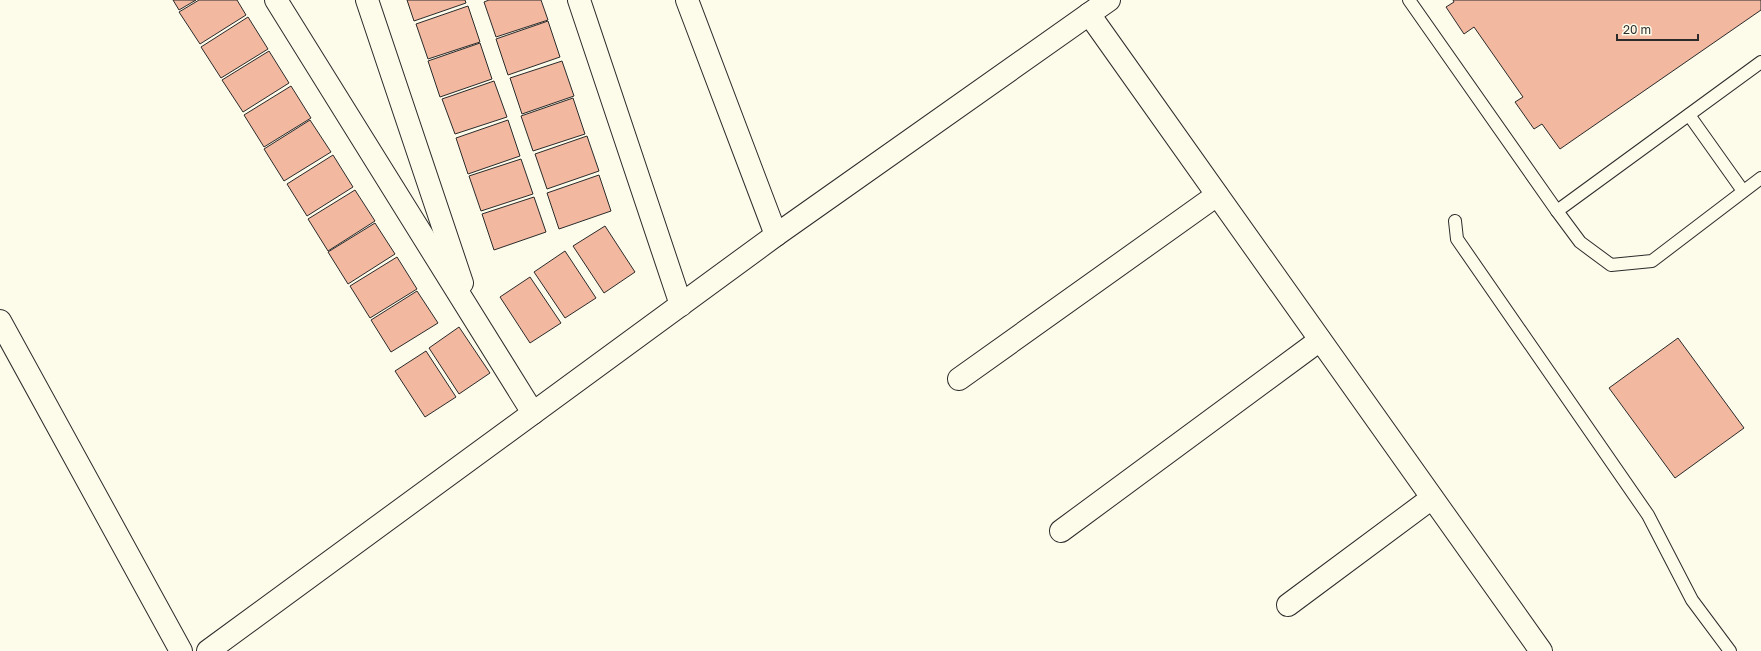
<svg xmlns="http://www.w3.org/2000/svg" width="1761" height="651" font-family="'Golos Text',sans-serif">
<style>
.building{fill:#f2b8a0;stroke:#2b2b2b}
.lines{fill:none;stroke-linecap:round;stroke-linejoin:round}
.lane-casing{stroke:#2b2b2b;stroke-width:14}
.street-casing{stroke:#2b2b2b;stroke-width:24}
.secondary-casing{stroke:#2b2b2b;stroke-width:24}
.lane{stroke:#fdfbea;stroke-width:12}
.street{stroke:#fdfbea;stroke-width:22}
.secondary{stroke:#fdfbea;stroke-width:22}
</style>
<rect width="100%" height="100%" fill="#fdfbea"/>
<!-- building -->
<g class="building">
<polygon points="173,0 196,0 179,10"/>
<polygon points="199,0 237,0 246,15 200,44 179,12"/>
<polygon points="407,0 465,0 466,3 414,21"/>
<polygon points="489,0 541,0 548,20 496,37 484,2"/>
<polygon points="1453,0 1761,0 1761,10 1560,149 1542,124 1534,129 1515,102 1523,97 1474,27 1464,34 1446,7 1454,2"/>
<polygon points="468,6 480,42 428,59 416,24"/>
<polygon points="248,17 268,49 221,78 201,47"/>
<polygon points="548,21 560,57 508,75 496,39"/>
<polygon points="480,43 492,79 440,97 428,61"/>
<polygon points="269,51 289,83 243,112 222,80"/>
<polygon points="562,61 574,96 522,114 510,78"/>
<polygon points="494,81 507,117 455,134 442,99"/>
<polygon points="291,86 311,118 264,147 244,115"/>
<polygon points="573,98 585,134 533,151 521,116"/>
<polygon points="310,120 331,152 284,181 264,149"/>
<polygon points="508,120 520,156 468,174 456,138"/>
<polygon points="587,136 599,171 547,189 535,154"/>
<polygon points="333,155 353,187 307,216 287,184"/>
<polygon points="521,159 533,194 481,211 469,176"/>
<polygon points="599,175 611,211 559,229 547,193"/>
<polygon points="355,190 375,221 328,251 308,219"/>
<polygon points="534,197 546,232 494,250 482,214"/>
<polygon points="375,223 395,254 348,284 328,252"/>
<polygon points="605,226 635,272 604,293 573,246"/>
<polygon points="565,251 596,298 565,318 534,272"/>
<polygon points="397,257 417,289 370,318 350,286"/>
<polygon points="530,277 561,323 530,343 500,297"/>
<polygon points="417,291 438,323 391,352 371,320"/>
<polygon points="459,327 490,373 459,394 429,348"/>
<polygon points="1678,338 1744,428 1675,478 1609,388"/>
<polygon points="426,351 456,397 425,417 395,371"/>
</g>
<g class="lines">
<!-- lane casing -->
<g class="lane-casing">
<g id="lane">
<polyline points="1409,0 1557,211 1580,242 1611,265 1652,261 1761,178"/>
<polyline points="1689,115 1743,191"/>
<polyline points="1557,211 1761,62"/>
<polyline points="1455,221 1457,239 1648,515 1692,600 1730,651"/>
</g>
</g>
<!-- street casing -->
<g class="street-casing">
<g id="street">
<polyline points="276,0 533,413"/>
<polyline points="367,0 462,283"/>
<polyline points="579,0 681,305"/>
<polyline points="687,0 776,235"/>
<polyline points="1089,14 1541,651"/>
<polyline points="959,379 1217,195"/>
<polyline points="1061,531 1320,340"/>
<polyline points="1288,605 1432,498"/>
<polyline points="208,651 776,235 1109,0"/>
</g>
</g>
<!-- secondary casing -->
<g class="secondary-casing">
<polyline id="secondary" points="0,321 181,651"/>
</g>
<!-- lane -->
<use href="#lane" class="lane"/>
<!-- street -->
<use href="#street" class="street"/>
<!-- secondary -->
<use href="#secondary" class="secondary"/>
</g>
<!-- scale -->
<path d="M1617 34v6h81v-6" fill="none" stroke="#2b2b2b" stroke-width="2"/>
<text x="1623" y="34" font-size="12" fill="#2b2b2b" stroke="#fdfbea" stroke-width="3" paint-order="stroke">20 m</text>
</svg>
